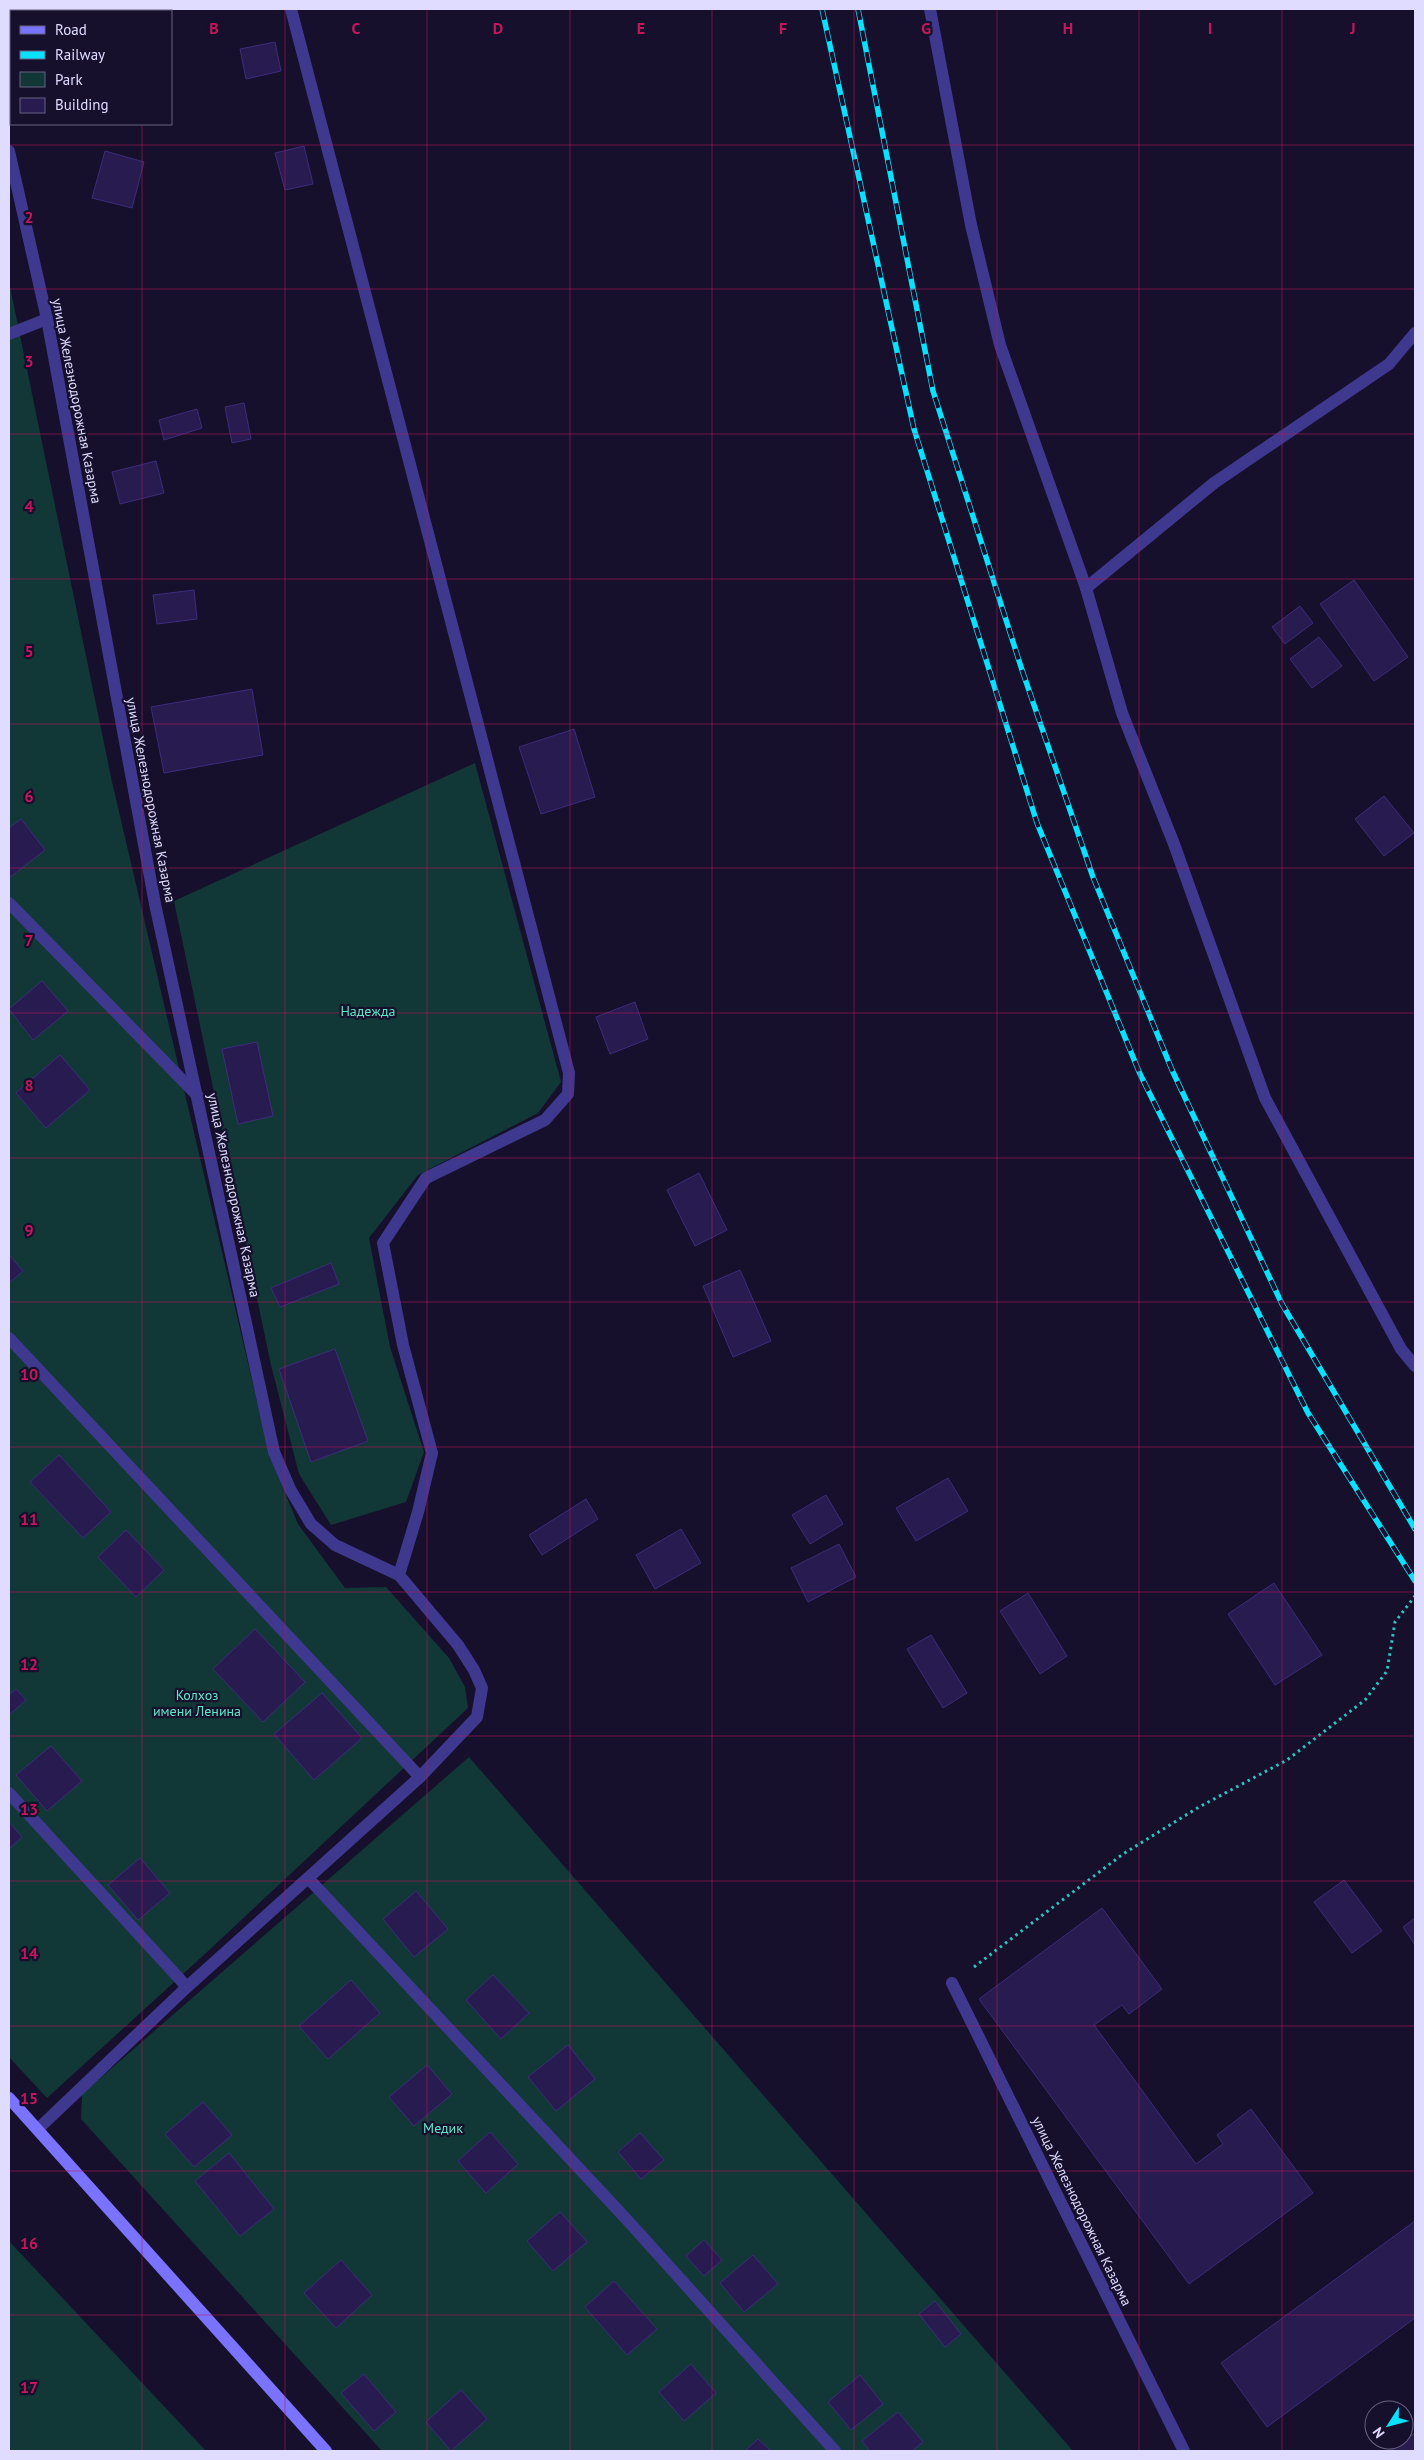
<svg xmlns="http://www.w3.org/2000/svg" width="1424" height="2460" font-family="'PT Sans',sans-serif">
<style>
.green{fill:#123737}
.building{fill:#271b4f;stroke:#3d2c7c}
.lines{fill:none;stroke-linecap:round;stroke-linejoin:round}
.path{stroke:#2ac5bf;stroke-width:3;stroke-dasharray:2.5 4;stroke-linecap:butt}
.lane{stroke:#3e398e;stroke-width:12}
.street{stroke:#3e398e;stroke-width:12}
.secondary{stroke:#7973ff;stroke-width:12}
.rail-casing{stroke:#08e1ff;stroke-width:5.5}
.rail{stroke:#16102d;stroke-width:4;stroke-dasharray:11;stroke-linecap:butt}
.grid{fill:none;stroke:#c2185b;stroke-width:1;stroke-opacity:0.55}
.labels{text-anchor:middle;stroke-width:4.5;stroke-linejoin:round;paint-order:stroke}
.street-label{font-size:14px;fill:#e0dcff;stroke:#16102d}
.park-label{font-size:14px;fill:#5fe7c8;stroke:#16102d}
.grid-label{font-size:16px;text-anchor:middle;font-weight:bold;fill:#c2185b;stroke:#16102d;stroke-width:4.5;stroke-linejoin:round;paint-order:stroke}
</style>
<rect width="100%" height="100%" fill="#16102d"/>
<!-- green -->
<g class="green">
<polygon points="9,282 112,782 270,1457 298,1524 345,1588 386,1587 449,1658 465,1687 468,1708 206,1953 47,2098 9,2057"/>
<polygon points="475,763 561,1082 538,1113 418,1175 369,1238 390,1347 424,1452 406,1502 331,1525 299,1474 271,1365 174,901"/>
<polygon points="469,1757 1073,2451 382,2451 81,2119 82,2094"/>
<polygon points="9,2241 206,2451 9,2451"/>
</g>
<!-- building -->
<g class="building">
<polygon points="275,42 281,71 246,79 240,49"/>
<polygon points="304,146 313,184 285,190 275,153"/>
<polygon points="105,151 144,162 132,208 92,198"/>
<polygon points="244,403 251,439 232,443 225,407"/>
<polygon points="197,409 202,428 164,440 159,420"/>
<polygon points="156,461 164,493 120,504 112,472"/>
<polygon points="1354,580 1408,657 1374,681 1320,604"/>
<polygon points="194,590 197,619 157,624 153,595"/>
<polygon points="1300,606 1313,623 1285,644 1272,627"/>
<polygon points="1319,637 1342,666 1312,688 1290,659"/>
<polygon points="252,689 263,755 164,773 151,707"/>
<polygon points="574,729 595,797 541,814 519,747"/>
<polygon points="1384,796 1414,833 1384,856 1355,819"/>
<polygon points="21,819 45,850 9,878 9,828"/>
<polygon points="42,981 68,1011 33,1040 9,1009"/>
<polygon points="635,1002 648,1039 610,1054 596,1017"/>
<polygon points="257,1042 273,1116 238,1124 222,1049"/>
<polygon points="60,1055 90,1090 46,1128 16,1093"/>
<polygon points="699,1173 727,1230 695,1246 667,1190"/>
<polygon points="9,1255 23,1271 9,1283"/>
<polygon points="331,1263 339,1284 280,1307 271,1288"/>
<polygon points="740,1270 771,1341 733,1357 703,1286"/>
<polygon points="335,1349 368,1441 311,1462 279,1369"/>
<polygon points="59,1455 111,1512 83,1538 30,1482"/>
<polygon points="948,1478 968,1511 916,1541 896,1508"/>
<polygon points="826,1495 843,1524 810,1544 792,1515"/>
<polygon points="586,1499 598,1519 542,1555 529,1535"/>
<polygon points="681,1529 701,1563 655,1589 636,1555"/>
<polygon points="126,1530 164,1570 136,1597 98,1557"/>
<polygon points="839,1544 856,1577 808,1602 791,1568"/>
<polygon points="1274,1583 1322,1655 1275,1685 1228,1614"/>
<polygon points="1028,1593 1067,1656 1040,1674 1000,1611"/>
<polygon points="255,1629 305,1682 263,1722 213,1669"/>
<polygon points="931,1635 967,1693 943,1708 907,1649"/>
<polygon points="16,1689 26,1700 9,1715 9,1695"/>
<polygon points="322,1693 362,1738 314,1780 274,1734"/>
<polygon points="51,1746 82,1781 47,1811 16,1775"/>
<polygon points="9,1822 22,1837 9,1849"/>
<polygon points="140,1858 170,1893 138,1920 108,1885"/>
<polygon points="1344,1880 1382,1931 1352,1953 1314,1902"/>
<polygon points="416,1891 448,1929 414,1957 383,1919"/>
<polygon points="1102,1908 1162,1989 1129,2014 1122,2005 1094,2025 1196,2164 1223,2144 1217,2135 1251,2109 1313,2193 1189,2284 979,1999"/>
<polygon points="1415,1918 1415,1945 1403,1927"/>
<polygon points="493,1975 529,2013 501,2039 466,2000"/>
<polygon points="351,1980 380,2013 328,2059 299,2026"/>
<polygon points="568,2045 595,2079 556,2111 528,2077"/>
<polygon points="427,2065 452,2094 414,2126 389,2097"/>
<polygon points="203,2102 232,2135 194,2167 165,2134"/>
<polygon points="490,2132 518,2164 486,2193 458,2161"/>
<polygon points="640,2133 664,2160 641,2179 618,2152"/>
<polygon points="229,2153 274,2209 240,2236 195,2181"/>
<polygon points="560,2212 587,2242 553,2271 527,2241"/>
<polygon points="1415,2221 1415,2318 1267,2427 1221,2363"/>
<polygon points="704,2240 722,2260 704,2276 686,2256"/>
<polygon points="753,2255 778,2284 744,2312 720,2283"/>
<polygon points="341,2260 372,2295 336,2328 304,2293"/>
<polygon points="614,2281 657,2329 627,2355 585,2307"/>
<polygon points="935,2301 961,2334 945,2347 919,2314"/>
<polygon points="691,2364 716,2393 684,2421 659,2392"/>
<polygon points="364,2374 396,2412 374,2431 341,2393"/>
<polygon points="860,2375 883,2404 851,2430 828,2402"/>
<polygon points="461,2390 487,2419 451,2451 426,2422"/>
<polygon points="898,2412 923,2442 912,2451 870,2451 862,2441"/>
<polygon points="1415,2433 1415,2451 1390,2451"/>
<polygon points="758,2439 771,2451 745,2451"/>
</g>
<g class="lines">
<!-- path -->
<polyline class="path" points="974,1967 1123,1854 1199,1807 1287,1760 1365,1700 1387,1671 1395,1622 1415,1596"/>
<!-- lane -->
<g class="lane">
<polyline points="291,9 569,1073 568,1094 545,1120 426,1178 383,1243 403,1345 432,1453 418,1512 399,1575"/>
<polyline points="930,9 971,225 1000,345 1086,588 1122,713 1174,844 1265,1098 1401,1349 1415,1366"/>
<polyline points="9,334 47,319"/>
<polyline points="1086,588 1214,483 1389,364 1415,333"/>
<polyline points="9,903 198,1096"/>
<polyline points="9,1338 420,1777"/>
<polyline points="9,1793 187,1987"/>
<polyline points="308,1878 629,2222 835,2451"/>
</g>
<!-- street -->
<g class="street">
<polyline points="9,151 47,319 155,904 274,1452 290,1489 311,1524 335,1545 399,1575 458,1645 474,1670 482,1688 477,1717 420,1777 187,1987 38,2129"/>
<polyline points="952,1983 1184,2451"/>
</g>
<!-- secondary -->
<polyline class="secondary" points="9,2098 326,2451"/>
<!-- rail casing -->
<g class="rail-casing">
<g id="rail">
<polyline points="822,9 914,429 1037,823 1140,1074 1308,1413 1415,1581"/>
<polyline points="858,9 933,391 1022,670 1093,877 1172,1070 1282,1304 1415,1529"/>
</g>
</g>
<!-- rail -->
<use href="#rail" class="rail"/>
</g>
<!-- grid -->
<path class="grid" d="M 142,9 L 142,11M 285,9 L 285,2451M 427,9 L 427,2451M 570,9 L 570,2451M 712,9 L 712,2451M 854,9 L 854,2451M 997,9 L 997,2451M 1139,9 L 1139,2451M 1282,9 L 1282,2451M 142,124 L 142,2451M 9,145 L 1415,145M 9,289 L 1415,289M 9,434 L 1415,434M 9,579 L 1415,579M 9,724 L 1415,724M 9,868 L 1415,868M 9,1013 L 1415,1013M 9,1158 L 1415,1158M 9,1302 L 1415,1302M 9,1447 L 1415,1447M 9,1592 L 1415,1592M 9,1736 L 1415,1736M 9,1881 L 1415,1881M 9,2026 L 1415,2026M 9,2171 L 1415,2171M 9,2315 L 1415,2315"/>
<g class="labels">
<!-- street labels -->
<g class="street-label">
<text transform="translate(77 401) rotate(79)" y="5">улица Железнодорожная Казарма</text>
<text transform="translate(151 800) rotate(79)" y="5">улица Железнодорожная Казарма</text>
<text transform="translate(234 1195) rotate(78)" y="5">улица Железнодорожная Казарма</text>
<text transform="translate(1082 2211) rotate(64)" y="5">улица Железнодорожная Казарма</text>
</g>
<!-- park labels -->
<g class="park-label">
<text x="368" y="1016">Надежда</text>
<text x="197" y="1700">Колхоз<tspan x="197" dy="16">имени Ленина</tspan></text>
<text x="443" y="2133">Медик</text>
</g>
</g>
<g class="grid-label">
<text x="214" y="34">B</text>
<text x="356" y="34">C</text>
<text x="498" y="34">D</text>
<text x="641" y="34">E</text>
<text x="783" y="34">F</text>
<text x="926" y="34">G</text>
<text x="1068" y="34">H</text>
<text x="1210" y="34">I</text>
<text x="1353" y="34">J</text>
<text x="29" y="223">2</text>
<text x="29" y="367">3</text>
<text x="29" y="512">4</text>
<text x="29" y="657">5</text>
<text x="29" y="802">6</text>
<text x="29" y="946">7</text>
<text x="29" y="1091">8</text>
<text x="29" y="1236">9</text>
<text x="29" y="1380">10</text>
<text x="29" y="1525">11</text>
<text x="29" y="1670">12</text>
<text x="29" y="1815">13</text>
<text x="29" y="1959">14</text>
<text x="29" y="2104">15</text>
<text x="29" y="2249">16</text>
<text x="29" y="2393">17</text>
</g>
<!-- border -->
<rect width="1424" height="2460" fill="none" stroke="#e0dcff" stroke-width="20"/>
<!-- legend -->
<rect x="10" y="10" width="162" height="115" fill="#16102d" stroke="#676281"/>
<rect x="20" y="26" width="25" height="8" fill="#7973ff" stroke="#676281"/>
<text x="55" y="35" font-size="15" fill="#e0dcff">Road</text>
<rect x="20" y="51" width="25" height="8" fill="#08e1ff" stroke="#676281"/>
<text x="55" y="60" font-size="15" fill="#e0dcff">Railway</text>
<rect x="20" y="72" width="25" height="15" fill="#123737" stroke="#676281"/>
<text x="55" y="85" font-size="15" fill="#e0dcff">Park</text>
<rect x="20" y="98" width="25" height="15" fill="#271b4f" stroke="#676281"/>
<text x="55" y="110" font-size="15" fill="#e0dcff">Building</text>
<!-- north arrow -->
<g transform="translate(1389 2425) rotate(234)"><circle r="24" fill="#16102d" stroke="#676281"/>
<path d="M0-4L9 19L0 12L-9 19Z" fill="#08e1ff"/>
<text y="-8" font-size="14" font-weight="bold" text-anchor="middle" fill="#e0dcff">N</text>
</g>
</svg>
